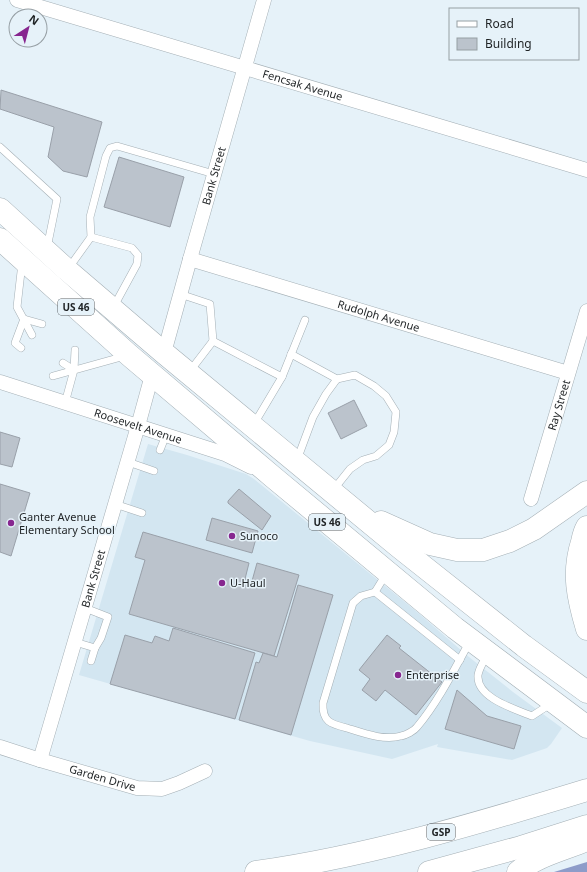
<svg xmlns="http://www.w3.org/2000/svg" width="587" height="872" font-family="'Noto Sans',sans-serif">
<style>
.built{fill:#d3e6f1}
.water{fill:#8d9cc9}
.building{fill:#bbc3cc;stroke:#99a0a9}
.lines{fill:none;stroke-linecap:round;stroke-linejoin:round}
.lane-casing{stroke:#a4afb5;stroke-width:8}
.street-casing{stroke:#a4afb5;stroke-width:15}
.highway-casing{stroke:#a4afb5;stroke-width:23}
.lane{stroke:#fff;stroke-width:7}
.street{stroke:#fff;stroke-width:14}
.highway{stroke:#fff;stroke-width:22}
.poi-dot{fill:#87268f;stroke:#e6f2f9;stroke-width:1.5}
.labels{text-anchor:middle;stroke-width:3;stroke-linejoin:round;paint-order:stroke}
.shield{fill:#e6f2f9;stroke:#5a6064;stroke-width:1}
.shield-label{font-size:10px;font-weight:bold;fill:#1e2224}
.street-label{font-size:11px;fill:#1e2224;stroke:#e6f2f9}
.poi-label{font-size:11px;fill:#1e2224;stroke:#e6f2f9;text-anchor:start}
</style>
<rect width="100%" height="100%" fill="#e6f2f9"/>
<!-- built -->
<polygon class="built" points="148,444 187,455 246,474 254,479 417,612 469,657 513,692 562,728 551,744 547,748 512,760 437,747 438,744 392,759 310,741 79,675"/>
<!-- water -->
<polygon class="water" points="587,862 587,872 554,872"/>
<!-- building -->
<g class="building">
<polygon points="1,90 102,122 87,177 63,171 48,157 54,127 0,109"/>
<polygon points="119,157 184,177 170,227 104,207"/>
<polygon points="354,400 367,426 341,439 328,413"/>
<polygon points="0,432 20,438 12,467 0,464"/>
<polygon points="0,484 30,493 11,556 0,552"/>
<polygon points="239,489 271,516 262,530 228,503 228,501"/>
<polygon points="212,518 258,531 252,553 206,540"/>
<polygon points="143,532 249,563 245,579 252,581 257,563 299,575 274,656 129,614 145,560 135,557"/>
<polygon points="298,585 333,595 291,735 239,720 256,662 259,663 263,653 277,657"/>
<polygon points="173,628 255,653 235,719 110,684 125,635 152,643 155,636 169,641"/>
<polygon points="387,635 401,646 399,648 442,682 416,715 385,690 376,701 362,690 370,679 359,670"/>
<polygon points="457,690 487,716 521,726 514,749 445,729"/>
</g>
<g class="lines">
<!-- lane casing -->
<g class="lane-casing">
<g id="lane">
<polyline points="0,147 57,199 47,248"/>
<polyline points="91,237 132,248 138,255 137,264 113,308"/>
<polyline points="22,263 17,307 32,335"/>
<polyline points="68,269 91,237 90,217 106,156 110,148 117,146 214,174"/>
<polyline points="180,294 210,304 213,341 282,377 305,320"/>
<polyline points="24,319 42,324"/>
<polyline points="21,348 15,343 24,319"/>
<polyline points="291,354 337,379"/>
<polyline points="63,363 74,370"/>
<polyline points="190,371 213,341"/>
<polyline points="53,376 125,356"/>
<polyline points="65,403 74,370 75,350"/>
<polyline points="254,424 282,377"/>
<polyline points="160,450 166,435"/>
<polyline points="297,460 313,417 326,394 337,379 355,375 374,386 386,396 396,412 394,432 389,445 376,456 363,460 350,469 334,489"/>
<polyline points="128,462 154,471"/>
<polyline points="115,504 142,513"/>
<path d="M 386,574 L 375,592 L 361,596 L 353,603 L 323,703 C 322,722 331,724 347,728 C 363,733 384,741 401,736 C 406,735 414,731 417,727 C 438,702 454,670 470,641"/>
<polyline points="375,592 460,660"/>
<polyline points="85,608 108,617 101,638 95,648 91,661"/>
<polyline points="75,642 95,648"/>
<path d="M 487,655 C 484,661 479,668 478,675 C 476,698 515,709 532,716 L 552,703"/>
</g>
</g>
<!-- street casing -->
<g class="street-casing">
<g id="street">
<path id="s1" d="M 17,0 L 587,170"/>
<path id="s2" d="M 190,259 L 568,373"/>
<path id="s3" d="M 164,353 L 190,259 L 264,0"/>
<path id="s4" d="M 0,382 L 225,454 L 251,467"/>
<path id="s5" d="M 531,499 L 587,311"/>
<path id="s6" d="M 0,747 L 40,760 L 137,788 L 162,789 L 179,783 L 205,771"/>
<path id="s7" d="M 40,760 L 138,426 L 152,375"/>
</g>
</g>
<!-- highway casing -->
<g class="highway-casing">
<g id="highway">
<polyline points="0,209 67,270 164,353 399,547 524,646 587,692"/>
<polyline points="0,239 129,355 273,477 455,628 587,727"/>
<polyline points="381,522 430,544 457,550 483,550 510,541 534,529 587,492"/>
<path d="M 587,527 C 584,532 583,537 582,542 C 572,573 578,599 587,629"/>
<path d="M 256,872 C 369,856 479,823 587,790"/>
<polyline points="429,872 521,847 587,826"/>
<path d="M 518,872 C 536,856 563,850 584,841"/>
</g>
</g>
<!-- lane -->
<use href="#lane" class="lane"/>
<!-- street -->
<use href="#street" class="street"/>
<!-- highway -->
<use href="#highway" class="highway"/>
</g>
<!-- markers -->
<g class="poi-dot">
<circle cx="11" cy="523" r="4"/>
<circle cx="232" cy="536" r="4"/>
<circle cx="222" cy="583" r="4"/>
<circle cx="398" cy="675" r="4"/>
</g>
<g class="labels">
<!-- shield labels -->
<g class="shield">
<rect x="58" y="299" width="36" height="16" rx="3"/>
<rect x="309" y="514" width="36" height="16" rx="3"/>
<rect x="427" y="824" width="28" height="16" rx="3"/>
</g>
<g class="shield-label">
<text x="76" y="311">US 46</text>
<text x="327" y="526">US 46</text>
<text x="441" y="836">GSP</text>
</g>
<!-- street labels -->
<g class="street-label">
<text dy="4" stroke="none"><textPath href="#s1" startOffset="298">Fencsak Avenue</textPath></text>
<text dy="4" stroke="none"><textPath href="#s3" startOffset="184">Bank Street</textPath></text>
<text dy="4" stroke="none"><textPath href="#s2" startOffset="197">Rudolph Avenue</textPath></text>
<text dy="4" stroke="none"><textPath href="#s5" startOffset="98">Ray Street</textPath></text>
<text dy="4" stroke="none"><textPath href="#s4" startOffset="145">Roosevelt Avenue</textPath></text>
<text dy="4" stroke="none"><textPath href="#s7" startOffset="189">Bank Street</textPath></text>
<text dy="4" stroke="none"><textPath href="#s6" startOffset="107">Garden Drive</textPath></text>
</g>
<!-- poi labels -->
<g class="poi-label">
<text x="19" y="521">Ganter Avenue<tspan x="19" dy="13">Elementary School</tspan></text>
<text x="240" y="540">Sunoco</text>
<text x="230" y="587">U-Haul</text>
<text x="406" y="679">Enterprise</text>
</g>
</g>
<!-- legend -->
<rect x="449" y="8" width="130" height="52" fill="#e6f2f9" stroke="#969fa4"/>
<rect x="457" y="21" width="20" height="6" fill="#ffffff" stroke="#969fa4"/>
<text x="485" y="28" font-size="12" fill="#1e2224">Road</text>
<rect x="457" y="38" width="20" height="12" fill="#bbc3cc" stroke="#969fa4"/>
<text x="485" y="48" font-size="12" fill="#1e2224">Building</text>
<!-- north arrow -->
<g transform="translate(28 28) rotate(36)"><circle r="19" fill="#e6f2f9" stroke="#969fa4"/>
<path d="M0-3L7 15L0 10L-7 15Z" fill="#87268f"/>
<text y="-6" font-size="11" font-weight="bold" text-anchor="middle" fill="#1e2224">N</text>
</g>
</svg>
